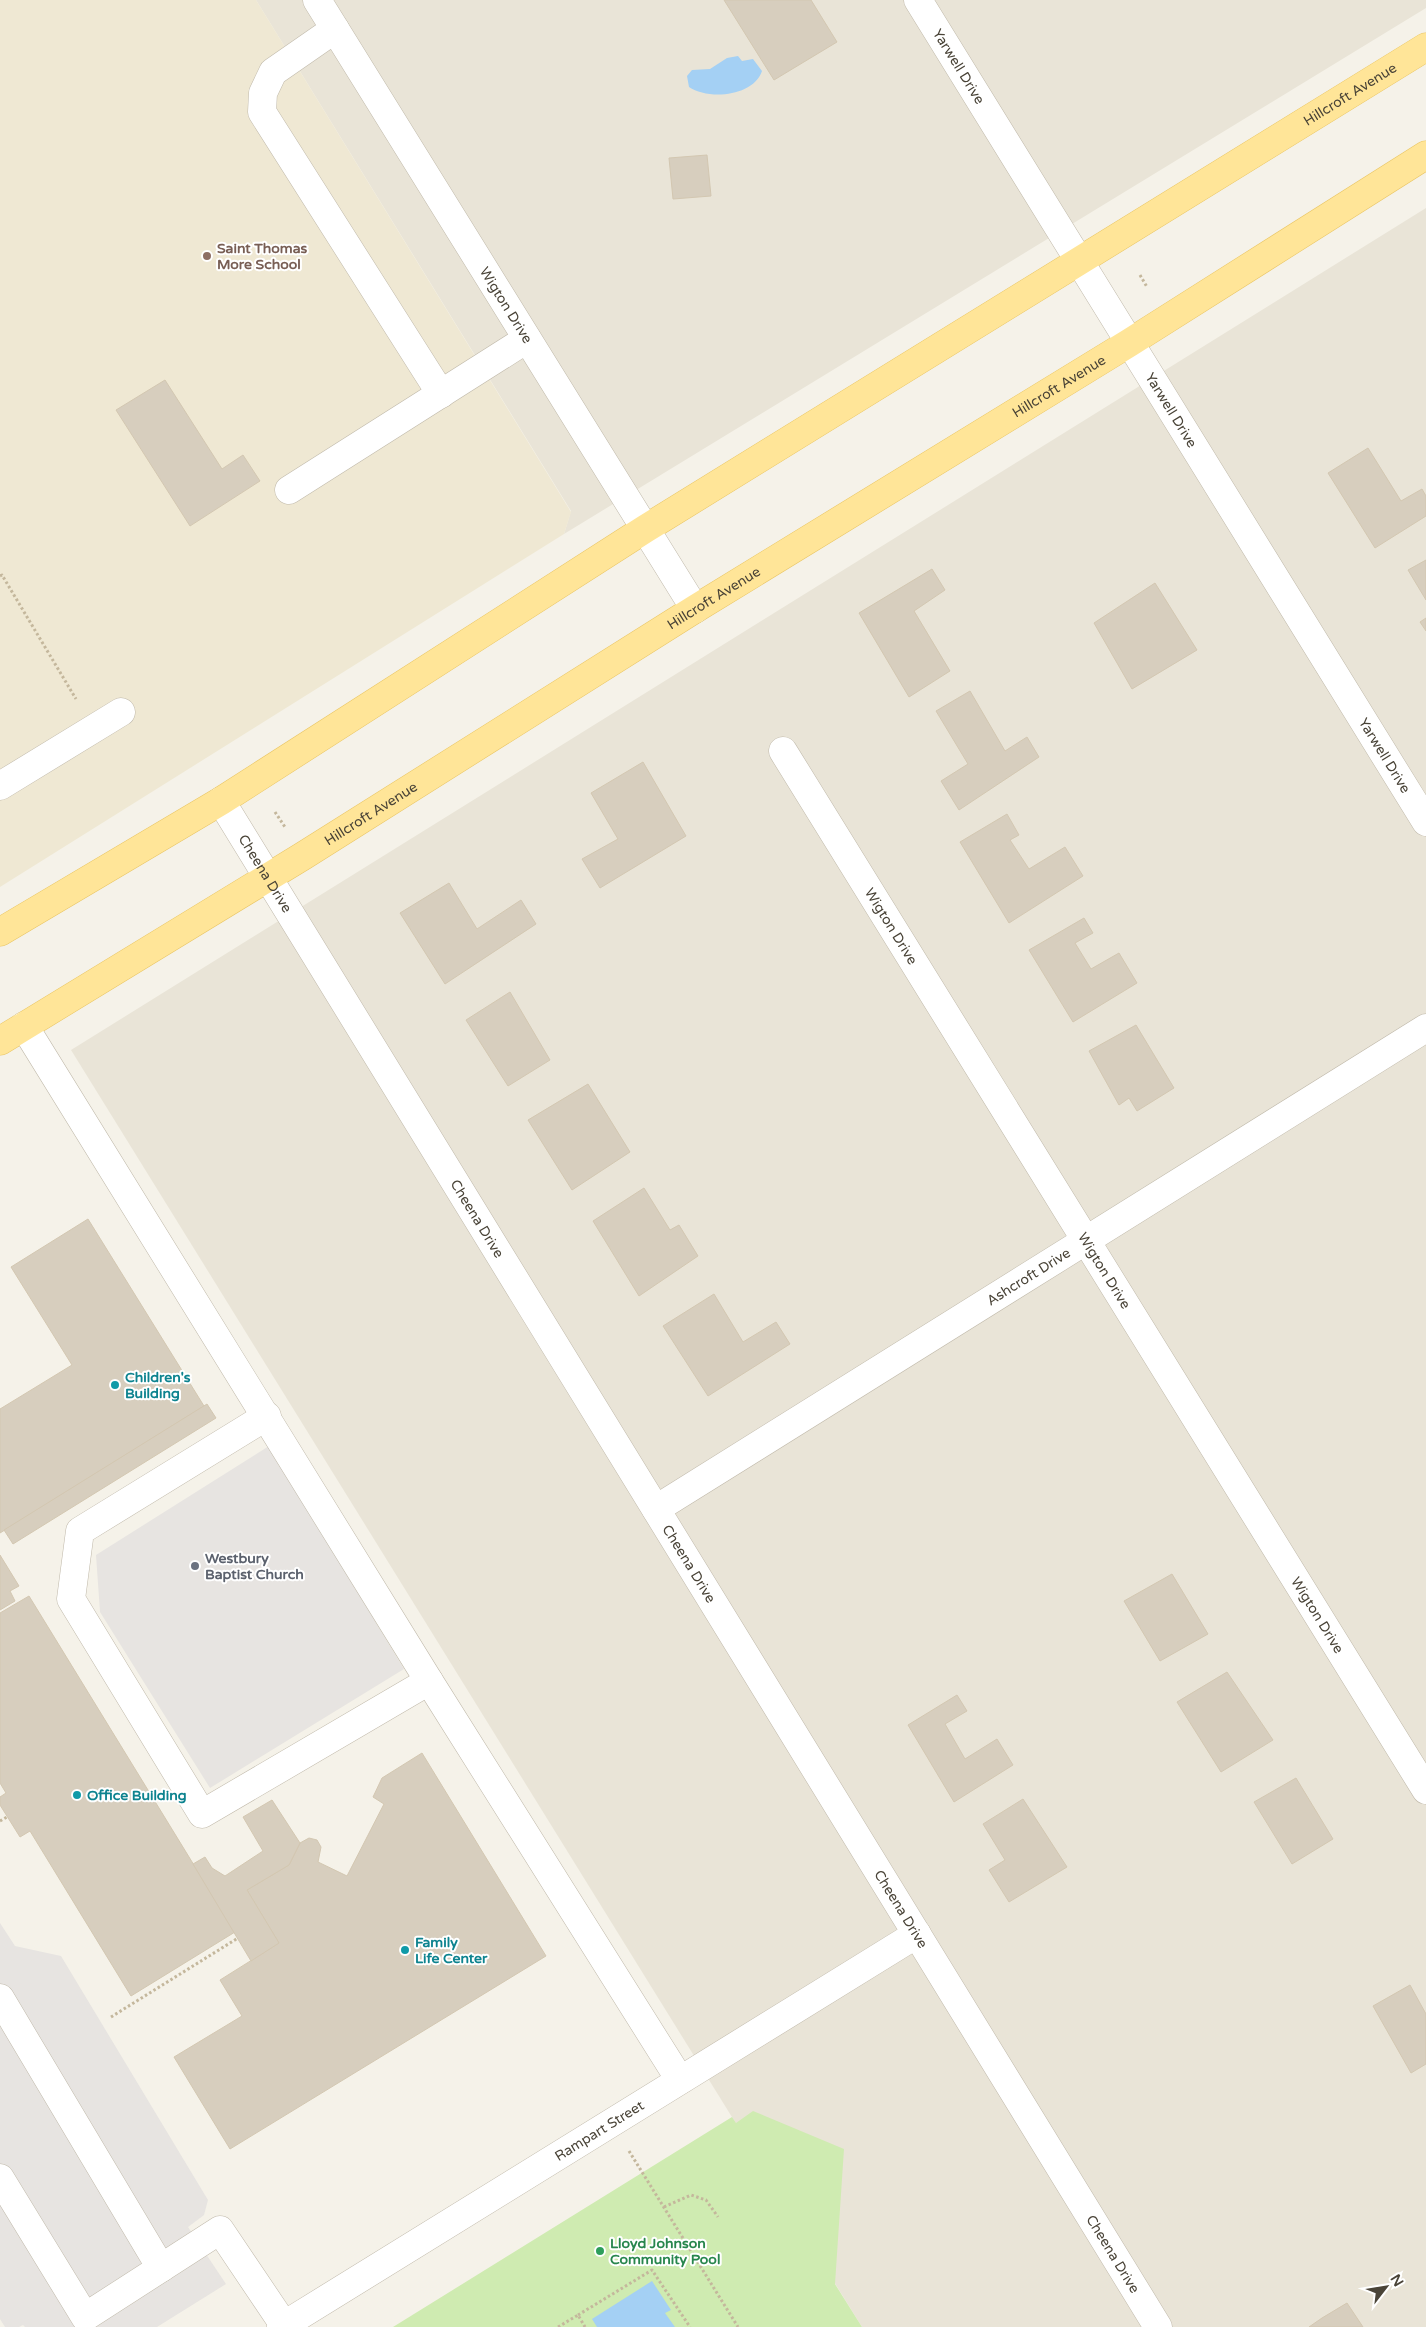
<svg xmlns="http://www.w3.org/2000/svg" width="1426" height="2327" font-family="'Varela Round',sans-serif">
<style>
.residential{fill:#e9e4d7}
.education{fill:#efe8d3}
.green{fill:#cfebb1}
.parking{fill:#e7e4e1}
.water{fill:#a4d0f4}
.building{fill:#d7cebe;stroke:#d3c7b1}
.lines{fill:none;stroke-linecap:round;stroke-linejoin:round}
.minor-casing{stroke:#c1baab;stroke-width:29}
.major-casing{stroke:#e9c563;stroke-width:29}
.path{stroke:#c4b79c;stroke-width:3;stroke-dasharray:2.5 2.5;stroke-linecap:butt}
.minor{stroke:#fff;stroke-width:28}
.major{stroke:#ffe598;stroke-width:28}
.education-dot{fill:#8d6e63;stroke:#fff;stroke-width:2}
.culture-dot{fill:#0f9aa8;stroke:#fff;stroke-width:2}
.worship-dot{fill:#6b7280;stroke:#fff;stroke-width:2}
.leisure-dot{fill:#2e9e5b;stroke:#fff;stroke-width:2}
.labels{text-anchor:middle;stroke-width:4;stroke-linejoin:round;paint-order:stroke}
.street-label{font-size:14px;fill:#494337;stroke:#fff}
.education-label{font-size:14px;font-weight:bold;fill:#785e54;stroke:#fff;text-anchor:start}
.culture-label{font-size:14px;font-weight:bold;fill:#0d838f;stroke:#fff;text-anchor:start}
.worship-label{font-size:14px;font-weight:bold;fill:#5b616d;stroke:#fff;text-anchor:start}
.leisure-label{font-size:14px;font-weight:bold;fill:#27864d;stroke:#fff;text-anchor:start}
</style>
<rect width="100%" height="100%" fill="#f5f2e9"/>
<!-- residential -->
<g class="residential">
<polygon points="256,0 1426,0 1426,8 564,534 571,511"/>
<polygon points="1426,208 1426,2327 862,2327 71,1050"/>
</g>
<!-- education -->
<polygon class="education" points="0,0 256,0 571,512 564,534 0,887"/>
<!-- green -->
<polygon class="green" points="753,2111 844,2149 835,2284 862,2327 393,2327 732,2117 736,2123"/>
<!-- parking -->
<g class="parking">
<polygon points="269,1446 404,1669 210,1788 100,1612 96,1555"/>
<polygon points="0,1923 15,1946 61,1956 208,2200 204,2215 188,2227 226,2284 157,2327 25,2327 23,2325 19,2327 5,2327 0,2319"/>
</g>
<!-- water -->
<g class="water">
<path d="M 738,56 L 742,61 L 753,59 L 762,71 C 753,97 708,100 689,87 L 687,76 L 692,70 L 710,69 L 727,58 Z"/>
<polygon points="652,2281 671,2310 665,2313 675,2327 597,2327 592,2319"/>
</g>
<!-- building -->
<g class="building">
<polygon points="724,0 811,0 837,42 774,80"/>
<polygon points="707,155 711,196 673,199 669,158"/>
<polygon points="165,380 222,469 243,455 260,481 190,526 116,410"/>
<polygon points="1368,448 1401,501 1422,489 1426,496 1426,516 1375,548 1328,473"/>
<polygon points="1426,560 1426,600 1408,570"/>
<polygon points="932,569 945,590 914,611 950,671 909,697 859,613"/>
<polygon points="1155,583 1197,650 1132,689 1094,623"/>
<polygon points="1426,618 1426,631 1420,622"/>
<polygon points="970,691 1005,751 1027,737 1039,757 959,810 941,781 968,764 936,711"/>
<polygon points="643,762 686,836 600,888 582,859 618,839 591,793"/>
<polygon points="1007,814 1019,835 1010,840 1029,869 1065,847 1083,876 1009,923 960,842"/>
<polygon points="449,883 477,929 521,900 536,924 445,984 400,913"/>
<polygon points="1084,918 1093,933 1075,943 1091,969 1119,953 1137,983 1073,1022 1029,950"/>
<polygon points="510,992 550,1060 508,1086 466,1020"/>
<polygon points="1136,1025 1174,1088 1137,1111 1129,1098 1119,1105 1089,1051"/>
<polygon points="588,1084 630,1152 572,1190 528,1120"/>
<polygon points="644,1188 670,1230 679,1225 698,1256 639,1296 593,1221"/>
<polygon points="88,1219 204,1406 0,1533 0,1409 72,1365 11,1267"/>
<polygon points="714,1294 743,1342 776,1322 790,1344 708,1396 663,1326"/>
<polygon points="207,1404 216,1418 13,1544 4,1530"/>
<polygon points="0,1555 19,1586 10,1591 15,1601 0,1610"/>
<polygon points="1172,1574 1208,1634 1160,1661 1124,1601"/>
<polygon points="29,1596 235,1932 131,1996 30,1831 20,1837 0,1805 0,1797 6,1793 0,1783 0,1613"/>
<polygon points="1227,1672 1273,1740 1221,1772 1177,1702"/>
<polygon points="957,1695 967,1711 945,1724 965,1759 997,1739 1013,1765 954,1802 908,1725"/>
<polygon points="422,1753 546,1956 230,2149 174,2057 242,2016 220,1980 279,1943 247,1890 289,1865 300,1843 309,1838 317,1840 321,1847 318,1862 347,1876 384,1804 373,1797 382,1778"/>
<polygon points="1296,1778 1333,1839 1292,1864 1254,1802"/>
<polygon points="1023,1799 1067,1867 1009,1902 989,1870 1005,1860 983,1824"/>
<polygon points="272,1800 300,1843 289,1865 247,1890 279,1943 251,1961 193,1864 205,1857 212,1868 225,1876 263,1851 243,1817"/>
<polygon points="1410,1985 1426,2014 1426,2064 1411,2073 1373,2006"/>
<polygon points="1347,2303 1363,2327 1309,2327 1322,2318"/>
</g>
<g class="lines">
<!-- minor casing -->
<g class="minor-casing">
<g id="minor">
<path id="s1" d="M 317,0 L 695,609"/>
<path id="s2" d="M 918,0 L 1426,822"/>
<polyline points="335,29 273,72 263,93 262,112 441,394"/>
<polyline points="289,490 527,339"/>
<path id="s3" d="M 783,751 L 1426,1790"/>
<polyline points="0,786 121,712"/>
<path id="s4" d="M 221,801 L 1158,2327"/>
<polyline points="24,1026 429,1681 680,2080"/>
<polyline points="267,1416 80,1531 71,1599 202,1814 429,1681"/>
<path id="s5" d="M 656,1509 L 1426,1028"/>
<polyline points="0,1998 161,2268"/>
<polyline points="0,2178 85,2317 220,2230 284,2325"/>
<path id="s6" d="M 281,2327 L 917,1934"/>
</g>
</g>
<!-- major casing -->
<g class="major-casing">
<g id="major">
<path id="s7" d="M 0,932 L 221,801 L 645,529 L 1426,47"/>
<path id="s8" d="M 0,1041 L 303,856 L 695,609 L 1129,343 L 1426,155"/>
</g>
</g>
<!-- path -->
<g class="path">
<polyline points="1140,275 1147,287"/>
<polyline points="0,576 2,575 76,699"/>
<polyline points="275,812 285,827"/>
<polyline points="0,1821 7,1817"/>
<polyline points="111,2017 238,1938"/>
<polyline points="629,2151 738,2327"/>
<polyline points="664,2207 691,2195 706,2200 718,2217"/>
<polyline points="578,2315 652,2270 690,2327"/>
<polyline points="558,2327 578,2315 585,2327"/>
</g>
<!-- minor -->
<use href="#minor" class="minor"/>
<!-- major -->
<use href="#major" class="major"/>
</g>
<!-- markers -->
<circle class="education-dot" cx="207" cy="256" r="5"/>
<g class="culture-dot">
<circle cx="115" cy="1385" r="5"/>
<circle cx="77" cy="1795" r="5"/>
<circle cx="405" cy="1950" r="5"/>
</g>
<circle class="worship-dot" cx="195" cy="1566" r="5"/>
<circle class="leisure-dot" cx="600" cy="2251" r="5"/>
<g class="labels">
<!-- street labels -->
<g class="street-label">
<text dy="5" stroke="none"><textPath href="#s2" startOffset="78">Yarwell Drive</textPath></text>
<text dy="5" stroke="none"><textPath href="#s7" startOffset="1589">Hillcroft Avenue</textPath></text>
<text dy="5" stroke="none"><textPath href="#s1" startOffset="359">Wigton Drive</textPath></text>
<text dy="5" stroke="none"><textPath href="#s8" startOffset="1245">Hillcroft Avenue</textPath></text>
<text dy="5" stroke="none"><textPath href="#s2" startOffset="482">Yarwell Drive</textPath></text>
<text dy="5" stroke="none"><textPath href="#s8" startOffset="840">Hillcroft Avenue</textPath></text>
<text dy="5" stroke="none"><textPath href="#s2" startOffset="888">Yarwell Drive</textPath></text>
<text dy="5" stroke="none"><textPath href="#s8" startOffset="435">Hillcroft Avenue</textPath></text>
<text dy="5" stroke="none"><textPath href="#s4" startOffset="85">Cheena Drive</textPath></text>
<text dy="5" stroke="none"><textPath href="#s3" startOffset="206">Wigton Drive</textPath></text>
<text dy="5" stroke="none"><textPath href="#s4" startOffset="490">Cheena Drive</textPath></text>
<text dy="5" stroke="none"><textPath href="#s3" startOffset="611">Wigton Drive</textPath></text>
<text dy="5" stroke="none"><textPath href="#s5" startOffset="439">Ashcroft Drive</textPath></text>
<text dy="5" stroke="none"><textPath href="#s4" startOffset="895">Cheena Drive</textPath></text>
<text dy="5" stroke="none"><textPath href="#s3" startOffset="1016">Wigton Drive</textPath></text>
<text dy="5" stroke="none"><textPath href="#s4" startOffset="1300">Cheena Drive</textPath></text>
<text dy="5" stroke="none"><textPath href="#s6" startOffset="374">Rampart Street</textPath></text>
<text dy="5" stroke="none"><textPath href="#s4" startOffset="1705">Cheena Drive</textPath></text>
</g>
<!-- education labels -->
<g class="education-label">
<text x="217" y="253">Saint Thomas<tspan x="217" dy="16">More School</tspan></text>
</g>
<!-- culture labels -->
<g class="culture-label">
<text x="125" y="1382">Children's<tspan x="125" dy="16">Building</tspan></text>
<text x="87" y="1800">Office Building</text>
<text x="415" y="1947">Family<tspan x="415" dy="16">Life Center</tspan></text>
</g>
<!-- worship labels -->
<g class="worship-label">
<text x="205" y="1563">Westbury<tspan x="205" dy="16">Baptist Church</tspan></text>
</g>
<!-- leisure labels -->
<g class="leisure-label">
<text x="610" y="2248">Lloyd Johnson<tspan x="610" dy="16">Community Pool</tspan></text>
</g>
</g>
<!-- north arrow -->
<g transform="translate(1386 2287) rotate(59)" stroke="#ffffff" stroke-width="4" paint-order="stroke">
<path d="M0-4L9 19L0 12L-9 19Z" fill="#494337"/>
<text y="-8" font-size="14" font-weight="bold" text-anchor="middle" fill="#494337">N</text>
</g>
</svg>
